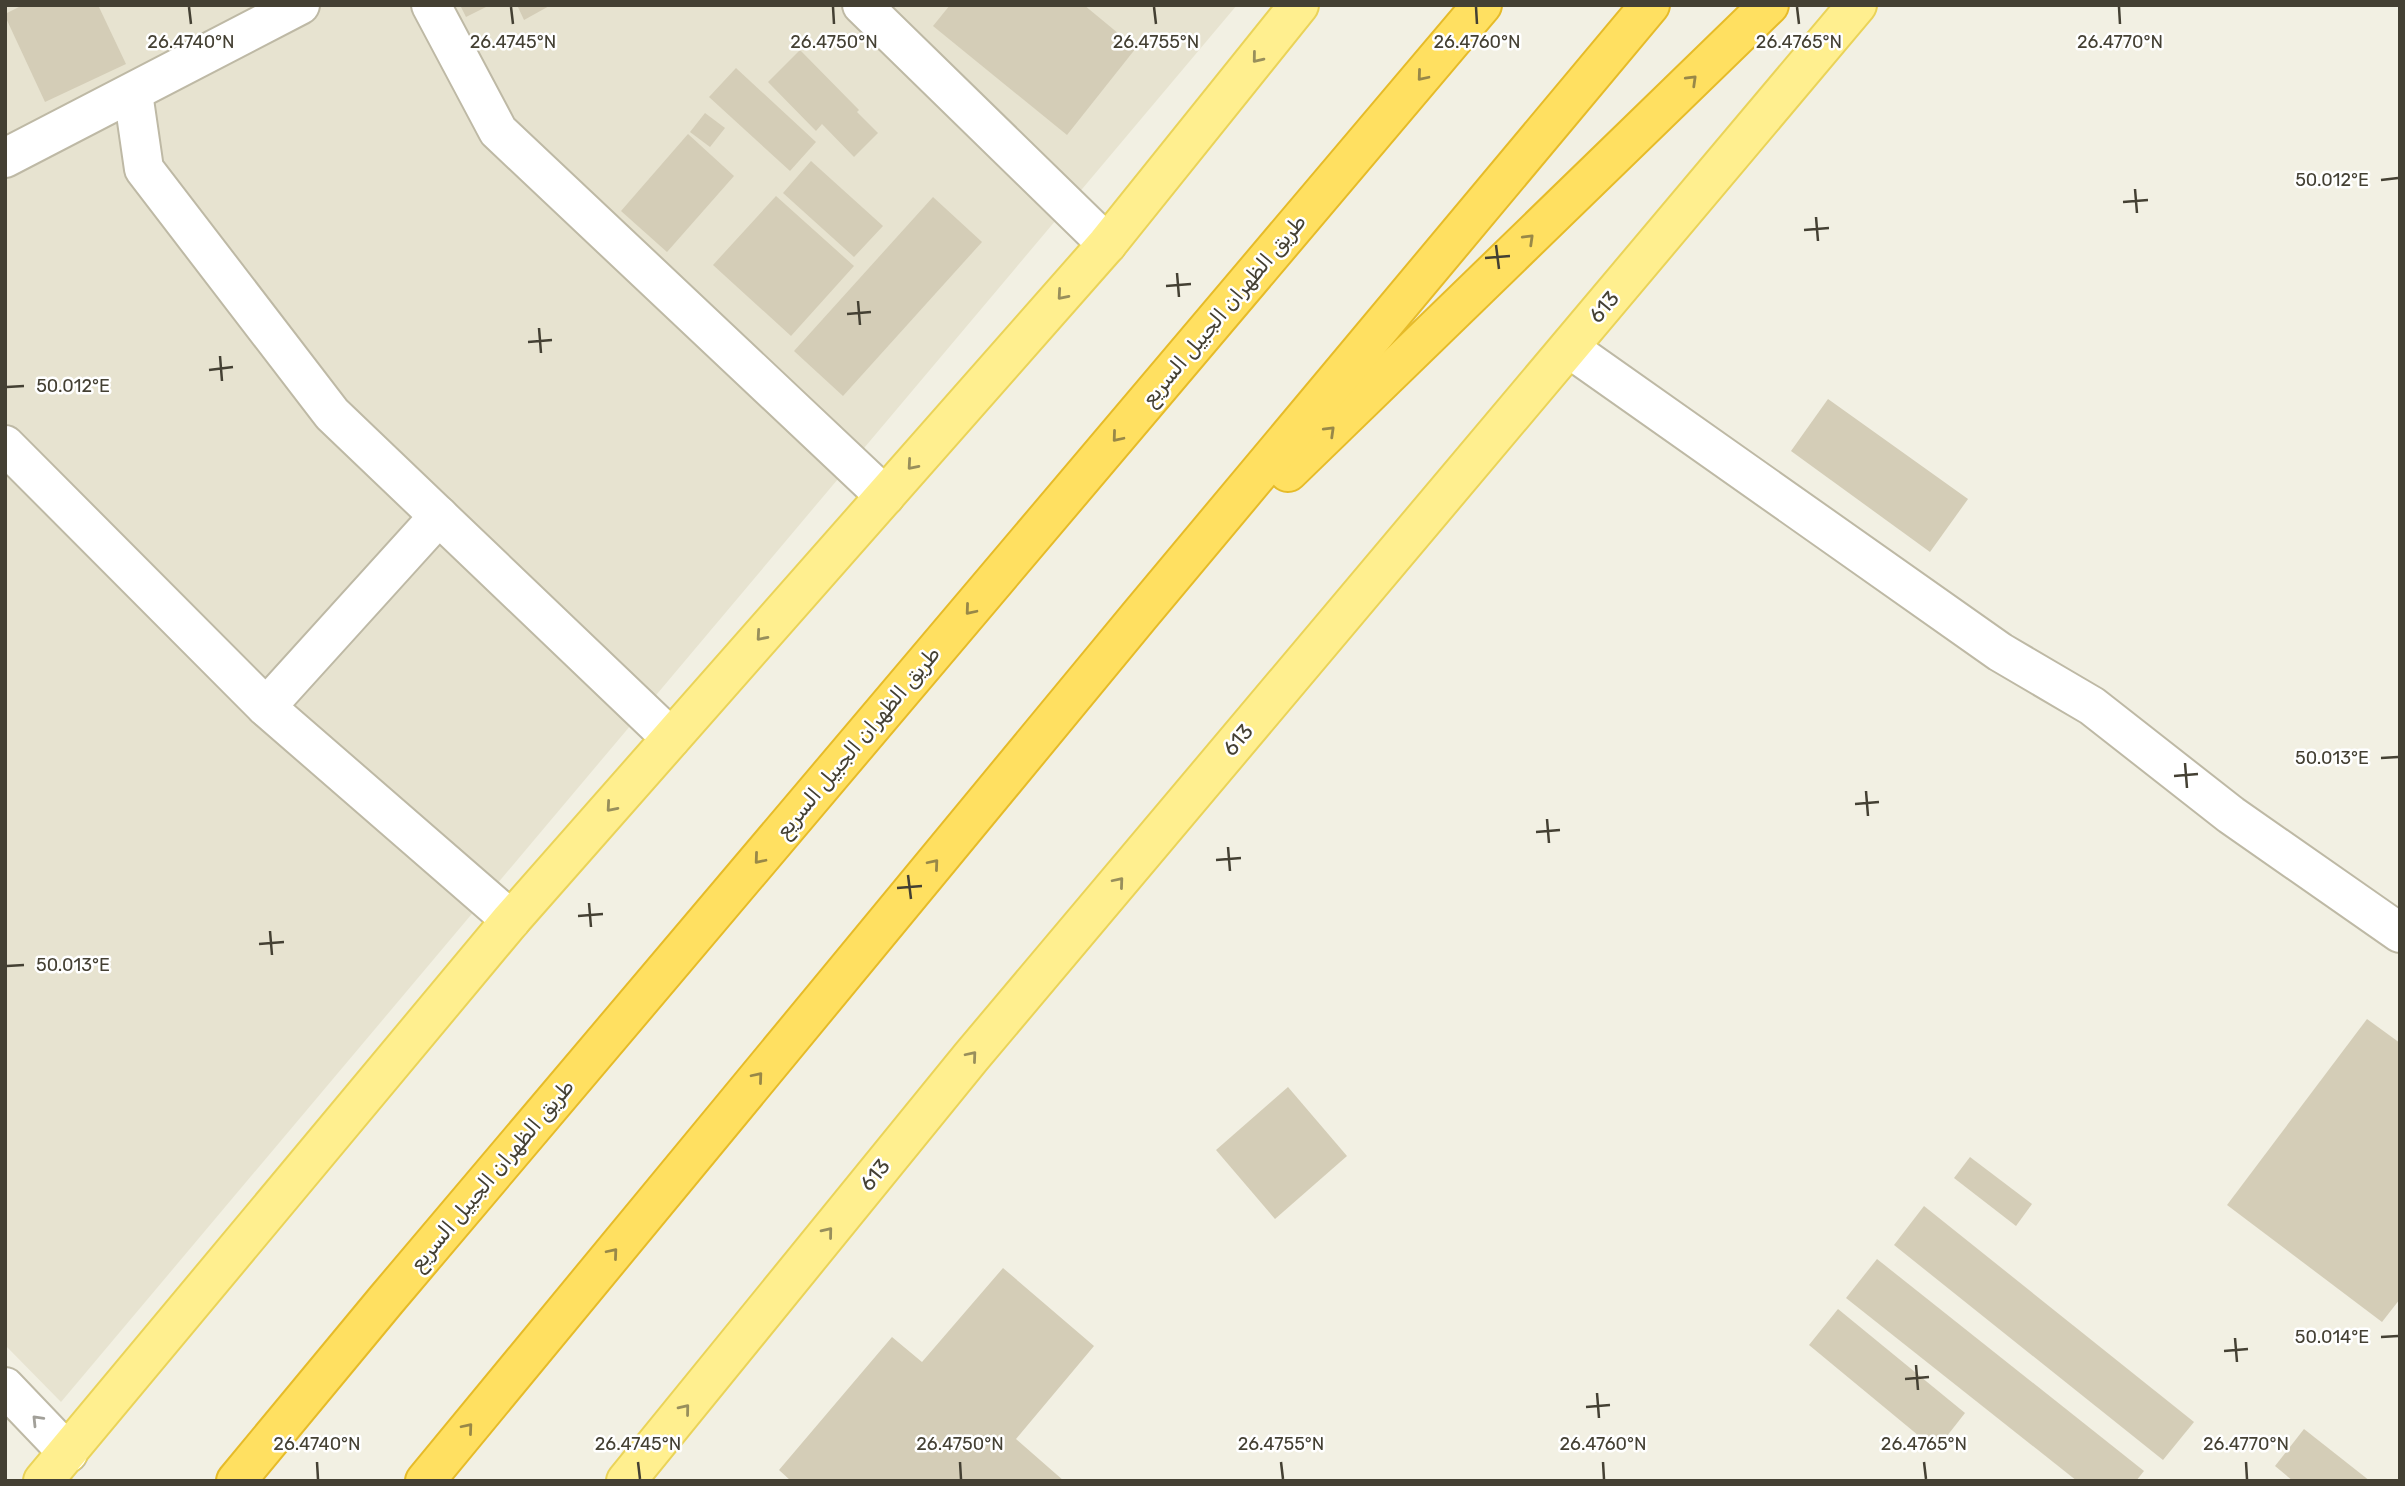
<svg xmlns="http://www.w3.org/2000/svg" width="2405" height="1486" font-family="Rubik,'Noto Sans Arabic',sans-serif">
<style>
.residential{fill:#e7e3d0}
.building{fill:#d4cdb7}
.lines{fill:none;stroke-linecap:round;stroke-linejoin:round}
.minor-casing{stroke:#beb9a5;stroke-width:42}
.major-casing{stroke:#ead359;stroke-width:42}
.highway-casing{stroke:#e6bb29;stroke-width:42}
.minor{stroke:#fff;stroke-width:38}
.major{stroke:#ffef8f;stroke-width:38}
.highway{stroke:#ffe061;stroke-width:38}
.oneway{stroke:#988f5c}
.oneway2{stroke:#988848}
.oneway3{stroke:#a2a099}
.ticks{fill:none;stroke:#444033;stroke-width:2.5}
.labels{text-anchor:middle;stroke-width:5;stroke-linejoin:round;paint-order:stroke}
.street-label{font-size:21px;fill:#444033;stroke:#fff}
.ticks-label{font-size:18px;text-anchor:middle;fill:#444033;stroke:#fff;stroke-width:5;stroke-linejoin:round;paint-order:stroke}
</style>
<rect width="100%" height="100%" fill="#f2f0e3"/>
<!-- residential -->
<polygon class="residential" points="5,5 1237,5 61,1402 5,1345"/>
<!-- building -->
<g class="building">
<polygon points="23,5 98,5 126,64 45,102 5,16 5,14"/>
<polygon points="460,5 490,5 466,17"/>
<polygon points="517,5 551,5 524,20"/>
<polygon points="950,5 1084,5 1136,48 1067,135 933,26"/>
<polygon points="800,50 859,110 857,112 878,133 854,157 822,124 816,131 768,82"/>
<polygon points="736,68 816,142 790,171 709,97"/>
<polygon points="705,113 725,128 710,147 690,132"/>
<polygon points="688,134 734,176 667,252 621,211"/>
<polygon points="811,161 883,226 854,257 783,193"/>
<polygon points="776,196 854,266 791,336 713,265"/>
<polygon points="933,197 982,242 843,396 794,351"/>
<polygon points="1828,399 1968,499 1930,552 1791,451"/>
<polygon points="2367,1019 2400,1043 2400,1299 2382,1322 2227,1205"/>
<polygon points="1288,1087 1347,1156 1275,1219 1216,1150"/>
<polygon points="1970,1157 2032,1204 2016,1226 1954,1178"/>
<polygon points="1924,1206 2194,1422 2163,1460 1894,1245"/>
<polygon points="1877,1259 2144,1471 2136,1481 2077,1481 1846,1298"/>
<polygon points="1003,1268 1094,1346 1016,1439 1064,1481 791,1481 779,1470 892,1337 922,1362"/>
<polygon points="1838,1309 1965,1413 1936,1450 1809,1345"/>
<polygon points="2304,1429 2370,1481 2293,1481 2275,1466"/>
</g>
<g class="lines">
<!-- minor casing -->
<g class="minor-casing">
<g id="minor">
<polyline points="431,5 498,131 885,496"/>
<polyline points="862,5 1107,244"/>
<polyline points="133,93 144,169 332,414 671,738"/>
<polyline points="5,158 300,5"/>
<polyline points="1569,348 2000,652 2092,706 2231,815 2400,933"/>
<polyline points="5,445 266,707 511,920"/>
<polyline points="266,707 439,516"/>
<polyline points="5,1387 68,1453"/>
</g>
</g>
<!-- major casing -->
<g class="major-casing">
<g id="major">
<polyline points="43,1481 511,920 1107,244 1299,5"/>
<polyline points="626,1481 971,1057 1857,5"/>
</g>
</g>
<!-- highway casing -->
<g class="highway-casing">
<g id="highway">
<polyline points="1288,472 1769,5"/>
<polyline points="236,1481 386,1300 1482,5"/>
<polyline points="425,1481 1140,615 1650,5"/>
</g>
</g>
<!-- minor -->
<use href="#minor" class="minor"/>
<!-- major -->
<use href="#major" class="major"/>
<!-- highway -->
<use href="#highway" class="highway"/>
</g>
<!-- one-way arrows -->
<defs><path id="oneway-chevron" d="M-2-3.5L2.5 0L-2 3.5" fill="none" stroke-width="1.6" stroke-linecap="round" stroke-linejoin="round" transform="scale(1.75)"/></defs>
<g class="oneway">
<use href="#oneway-chevron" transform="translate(1257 58) rotate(129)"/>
<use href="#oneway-chevron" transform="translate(1062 295) rotate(131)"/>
<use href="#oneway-chevron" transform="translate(912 465) rotate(131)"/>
<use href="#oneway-chevron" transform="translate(761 636) rotate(131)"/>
<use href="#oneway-chevron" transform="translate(611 807) rotate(131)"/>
<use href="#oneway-chevron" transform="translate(1119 882) rotate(-50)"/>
<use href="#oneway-chevron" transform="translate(972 1056) rotate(-50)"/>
<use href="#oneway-chevron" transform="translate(828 1232) rotate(-51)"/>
<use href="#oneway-chevron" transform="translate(685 1409) rotate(-51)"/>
</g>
<g class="oneway2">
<use href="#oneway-chevron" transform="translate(1422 76) rotate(130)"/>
<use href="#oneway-chevron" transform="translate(1692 80) rotate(-44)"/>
<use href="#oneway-chevron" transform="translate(1529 239) rotate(-44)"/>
<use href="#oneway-chevron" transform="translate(1330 431) rotate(-44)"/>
<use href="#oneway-chevron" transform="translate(1117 437) rotate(130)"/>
<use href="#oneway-chevron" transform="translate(970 610) rotate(130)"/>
<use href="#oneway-chevron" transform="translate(759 859) rotate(130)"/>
<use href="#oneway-chevron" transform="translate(934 864) rotate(-50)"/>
<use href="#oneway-chevron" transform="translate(758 1077) rotate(-50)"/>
<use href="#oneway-chevron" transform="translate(613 1253) rotate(-50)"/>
<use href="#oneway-chevron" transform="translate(468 1428) rotate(-50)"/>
</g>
<use class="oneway3" href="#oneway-chevron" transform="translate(37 1420) rotate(-134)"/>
<!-- ticks -->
<path class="ticks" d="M 189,7 L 191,24M 511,7 L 513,24M 833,7 L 834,24M 1154,7 L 1156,24M 1476,7 L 1477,24M 1797,7 L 1799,24M 2119,7 L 2120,24M 2381,180 L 2398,178M 2135,189 L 2137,213M 2123,202 L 2148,200M 1816,217 L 1818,241M 1804,230 L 1829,228M 1496,245 L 1499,269M 1485,258 L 1510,256M 1177,273 L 1179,297M 1166,286 L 1191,284M 858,301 L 860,325M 847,314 L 871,312M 539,328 L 541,353M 528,342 L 552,340M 220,356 L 222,381M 209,370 L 233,367M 7,387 L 24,386M 2381,758 L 2398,757M 2185,763 L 2187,788M 2174,776 L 2198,774M 1866,791 L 1868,816M 1855,804 L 1879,802M 1547,819 L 1549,843M 1536,832 L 1560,830M 1228,847 L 1230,871M 1216,860 L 1241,858M 908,875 L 911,899M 897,888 L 922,886M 589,903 L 591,927M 578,916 L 603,914M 270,931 L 272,955M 259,944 L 284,942M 7,966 L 24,965M 2381,1337 L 2398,1336M 2235,1338 L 2237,1362M 2224,1351 L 2248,1349M 1916,1365 L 1918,1390M 1905,1379 L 1929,1377M 1597,1393 L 1599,1418M 1586,1407 L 1610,1405M 317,1462 L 318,1479M 638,1462 L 640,1479M 960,1462 L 961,1479M 1281,1462 L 1283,1479M 1603,1462 L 1604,1479M 1924,1462 L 1926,1479M 2246,1462 L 2247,1479"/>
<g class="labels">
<!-- street labels -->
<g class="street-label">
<text transform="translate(1604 307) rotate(-50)" y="7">613</text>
<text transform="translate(1224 310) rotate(-50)" y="7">طريق الظهران الجبيل السريع</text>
<text transform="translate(1238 740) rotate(-50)" y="7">613</text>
<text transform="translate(858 742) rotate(-50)" y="7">طريق الظهران الجبيل السريع</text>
<text transform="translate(492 1175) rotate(-50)" y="7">طريق الظهران الجبيل السريع</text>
<text transform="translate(875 1175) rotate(-51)" y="7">613</text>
</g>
</g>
<g class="ticks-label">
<text x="191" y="48">26.4740°N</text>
<text x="513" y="48">26.4745°N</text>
<text x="834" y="48">26.4750°N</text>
<text x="1156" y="48">26.4755°N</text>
<text x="1477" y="48">26.4760°N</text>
<text x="1799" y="48">26.4765°N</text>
<text x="2120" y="48">26.4770°N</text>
<text x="2332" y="186">50.012°E</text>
<text x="73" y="392">50.012°E</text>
<text x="2332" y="764">50.013°E</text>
<text x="73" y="971">50.013°E</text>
<text x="2332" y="1343">50.014°E</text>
<text x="317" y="1450">26.4740°N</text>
<text x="638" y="1450">26.4745°N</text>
<text x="960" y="1450">26.4750°N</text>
<text x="1281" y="1450">26.4755°N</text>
<text x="1603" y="1450">26.4760°N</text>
<text x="1924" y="1450">26.4765°N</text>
<text x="2246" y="1450">26.4770°N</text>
</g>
<!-- border -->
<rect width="2405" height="1486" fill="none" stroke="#444033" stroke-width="14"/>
</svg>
